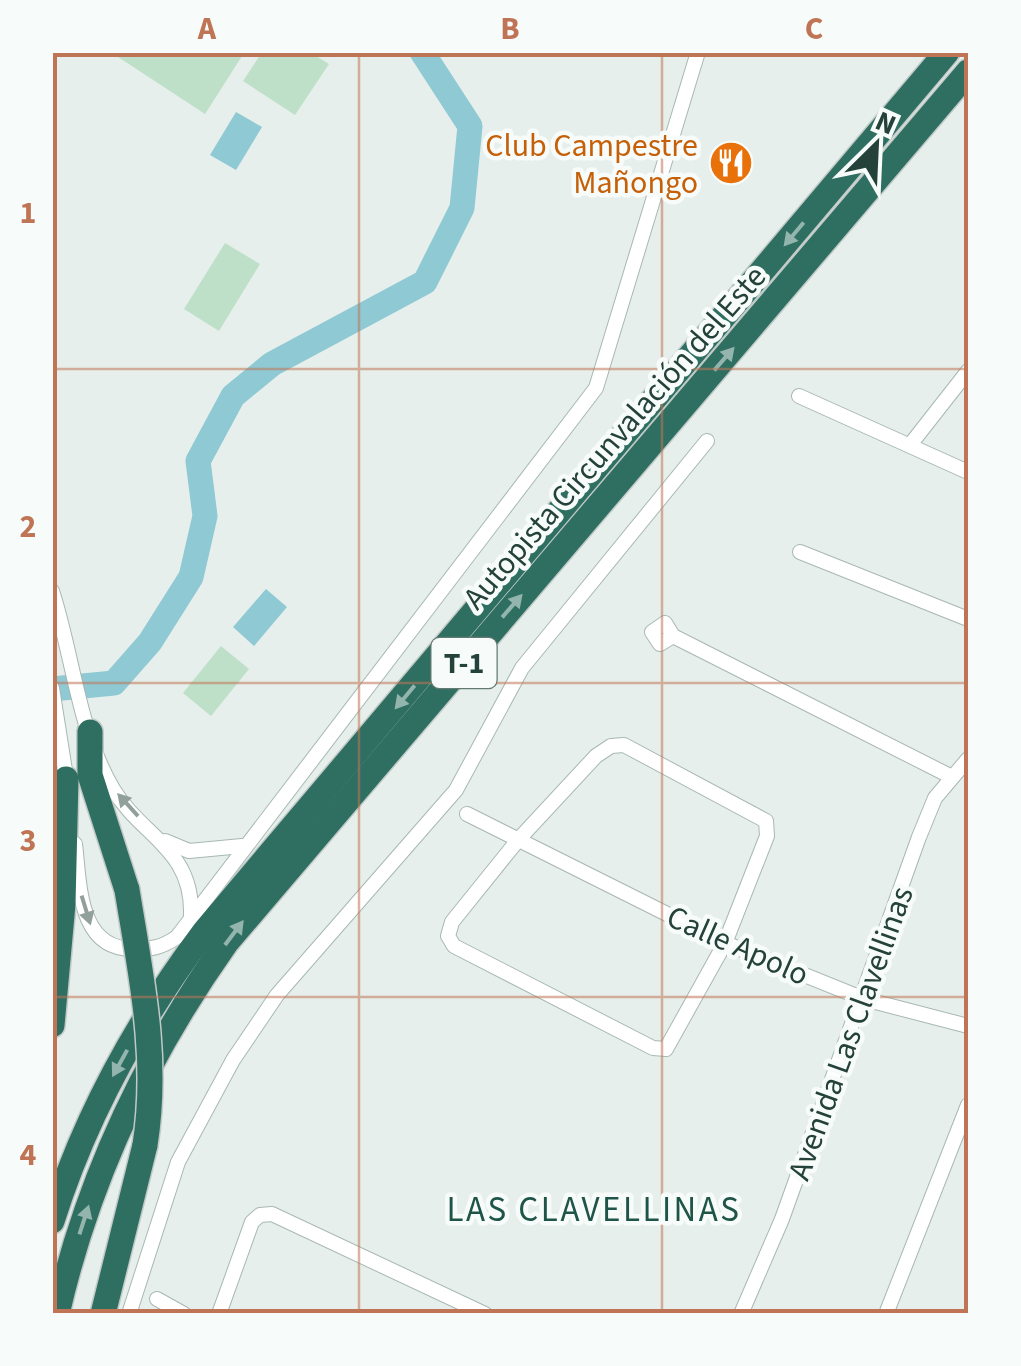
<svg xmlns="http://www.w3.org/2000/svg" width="1021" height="1366" font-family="'Source Sans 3',sans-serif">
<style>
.green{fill:#bfe0c8}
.water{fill:#8ec9d4}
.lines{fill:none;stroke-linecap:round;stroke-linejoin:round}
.river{stroke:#8ec9d4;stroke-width:25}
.street-casing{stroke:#a8b8b2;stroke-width:16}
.highway-casing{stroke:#c2cac8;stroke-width:28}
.street{stroke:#fff;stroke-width:14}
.highway{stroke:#2f6f62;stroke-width:25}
.highway-bridge-casing{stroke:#c2cac8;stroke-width:28;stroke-linecap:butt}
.highway-bridge{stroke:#2f6f62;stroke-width:25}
.oneway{fill:#93b5ae}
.oneway2{fill:#92a09c}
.grid{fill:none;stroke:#c07456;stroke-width:2.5;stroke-opacity:0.55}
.labels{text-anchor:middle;stroke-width:9;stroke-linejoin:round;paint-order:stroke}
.shield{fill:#f7fbf9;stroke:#637a73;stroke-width:2.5}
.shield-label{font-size:30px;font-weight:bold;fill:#24423a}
.food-label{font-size:32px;fill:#c56008;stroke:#f7fbf9;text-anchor:end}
.street-label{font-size:32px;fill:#24423a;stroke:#f7fbf9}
.neighbourhood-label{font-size:35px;letter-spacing:2.5px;fill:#1f5548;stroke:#f7fbf9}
.neatline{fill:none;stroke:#c07456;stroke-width:4}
.grid-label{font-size:32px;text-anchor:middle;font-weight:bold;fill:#c07456}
</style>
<rect width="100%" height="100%" fill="#e6efeb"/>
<!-- green -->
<g class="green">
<polygon points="262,52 311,53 329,64 295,115 243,81"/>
<polygon points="244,53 205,114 112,53"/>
<polygon points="225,243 260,264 219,331 184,309"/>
<polygon points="221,646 249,669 211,716 183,693"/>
</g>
<!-- water -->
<g class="water">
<polygon points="236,112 262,127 236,170 210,155"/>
<polygon points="266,589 287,607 254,646 233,627"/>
</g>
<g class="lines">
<!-- river -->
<polyline class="river" points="52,689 114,683 150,642 191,577 205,516 198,461 233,396 272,364 425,282 462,208 470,126 422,52"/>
<!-- street casing -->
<g class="street-casing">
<g id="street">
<polyline points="799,396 968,472"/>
<polyline points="910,445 968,371"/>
<polyline points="800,552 968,619"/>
<path d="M 52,591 C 73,655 78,730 113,789 C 142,837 193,849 191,915"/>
<polyline points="673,636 660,644 652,632 665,623 673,636 952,777"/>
<polyline points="52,688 67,783"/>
<polygon points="624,745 766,821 767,836 725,943 666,1049 653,1048 454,946 448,936 452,922 518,840 596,756 611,746"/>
<polyline points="467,814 725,943 864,999 968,1026"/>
<polyline points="165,841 189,851 242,846"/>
<path d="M 75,844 C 80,885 78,949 133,949 C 152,949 161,948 177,937 L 596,388 L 698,52"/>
<polyline points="157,1299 184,1314"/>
<polyline points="129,1314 178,1162 233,1060 277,995 456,790 522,668 707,441"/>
<polyline points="219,1314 252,1222 260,1215 272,1214 485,1314"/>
<polyline points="741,1314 782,1219 919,837 935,798 968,759"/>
<polyline points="886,1314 968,1105"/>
</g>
</g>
<!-- highway casing -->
<g class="highway-casing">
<g id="highway">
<polyline points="90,732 90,775 127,890"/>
<polyline points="52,1025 63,904 66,779"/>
<path d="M 52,1221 C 85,1116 139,1019 205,931 L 947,52"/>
<path d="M 57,1314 C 88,1178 146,1056 226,943 L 968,72"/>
<polyline points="103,1314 145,1145"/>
</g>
</g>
<!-- street -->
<use href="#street" class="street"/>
<!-- highway -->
<use href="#highway" class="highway"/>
<!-- highway-bridge casing -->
<g class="highway-bridge-casing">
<path id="highway-bridge" d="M 127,890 C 141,976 159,1058 145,1145"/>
</g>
<!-- highway-bridge -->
<use href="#highway-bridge" class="highway-bridge"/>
</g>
<!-- one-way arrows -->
<defs><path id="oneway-solid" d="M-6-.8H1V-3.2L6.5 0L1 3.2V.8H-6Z" transform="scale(2.5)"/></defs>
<g class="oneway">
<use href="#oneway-solid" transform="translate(794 234) rotate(130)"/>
<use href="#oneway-solid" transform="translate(724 359) rotate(-49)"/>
<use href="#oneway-solid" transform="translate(512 606) rotate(-49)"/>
<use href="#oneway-solid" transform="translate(405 697) rotate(130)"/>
<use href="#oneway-solid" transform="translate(234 933) rotate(-53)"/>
<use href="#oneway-solid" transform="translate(120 1063) rotate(119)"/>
<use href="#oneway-solid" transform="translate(84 1220) rotate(-72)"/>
</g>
<g class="oneway2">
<use href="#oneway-solid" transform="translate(128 805) rotate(-132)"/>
<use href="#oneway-solid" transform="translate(86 910) rotate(73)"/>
</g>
<!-- grid -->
<path class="grid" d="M 359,52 L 359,1314M 662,52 L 662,1314M 52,369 L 968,369M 52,683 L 968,683M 52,997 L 968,997"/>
<!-- icons -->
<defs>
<g id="restaurant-disc" transform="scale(2.25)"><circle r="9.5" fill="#e8710a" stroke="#f7fbf9"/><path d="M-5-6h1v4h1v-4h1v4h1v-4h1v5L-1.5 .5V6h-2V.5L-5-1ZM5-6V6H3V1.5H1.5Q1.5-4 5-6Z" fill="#fff"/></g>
</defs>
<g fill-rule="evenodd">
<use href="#restaurant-disc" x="731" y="163"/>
</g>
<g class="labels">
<!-- shield labels -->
<rect class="shield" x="431.5" y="638" width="65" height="50" rx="8"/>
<g class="shield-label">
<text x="464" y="673">T-1</text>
</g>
<!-- food labels -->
<g class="food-label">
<text x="698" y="156">Club Campestre<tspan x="698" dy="37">Mañongo</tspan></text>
</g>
<!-- street labels -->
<g class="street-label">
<text transform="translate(614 437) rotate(-49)" y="11">Autopista Circunvalación del Este</text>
<text transform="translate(738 945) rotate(24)" y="11">Calle Apolo</text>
<text transform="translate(850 1033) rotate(-70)" y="11">Avenida Las Clavellinas</text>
</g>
<!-- neighbourhood labels -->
<g class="neighbourhood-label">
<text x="594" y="1221">LAS CLAVELLINAS</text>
</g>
</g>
<!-- border -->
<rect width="1021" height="1366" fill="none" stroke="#f7fbf9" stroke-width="110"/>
<!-- north arrow -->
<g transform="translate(876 145) rotate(24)" stroke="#f7fbf9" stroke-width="8" paint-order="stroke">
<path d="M0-8L18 38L0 25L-18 38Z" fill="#24423a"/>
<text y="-15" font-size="28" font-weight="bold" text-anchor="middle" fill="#24423a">N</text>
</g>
<rect x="55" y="55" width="911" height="1256" class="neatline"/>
<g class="grid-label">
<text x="207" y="39">A</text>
<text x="510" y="39">B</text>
<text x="814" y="39">C</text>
<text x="28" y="223">1</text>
<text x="28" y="537">2</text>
<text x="28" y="851">3</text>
<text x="28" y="1165">4</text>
</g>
</svg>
